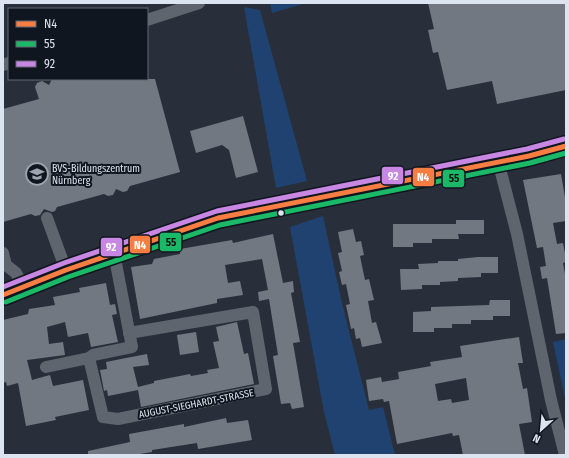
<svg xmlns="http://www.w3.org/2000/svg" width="569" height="458" font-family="'Fira Sans Condensed',sans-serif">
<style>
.green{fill:#204270}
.building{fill:#727882;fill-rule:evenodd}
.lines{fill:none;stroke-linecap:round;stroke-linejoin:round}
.minor{stroke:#5e656e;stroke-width:12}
.bus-1-casing{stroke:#10161f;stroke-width:8}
.bus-2-casing{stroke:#10161f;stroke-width:8}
.bus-3-casing{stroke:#10161f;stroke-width:8}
.bus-1{stroke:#f77d43;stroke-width:5}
.bus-2{stroke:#1ab867;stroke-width:5}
.bus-3{stroke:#c787e3;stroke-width:5}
.bus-dot{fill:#dbe4f0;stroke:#10161f;stroke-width:1.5}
.labels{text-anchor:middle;stroke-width:4;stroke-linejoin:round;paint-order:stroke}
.poi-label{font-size:10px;fill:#dbe4f0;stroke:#10161f;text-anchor:start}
.street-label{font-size:10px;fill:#dbe4f0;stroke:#10161f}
.line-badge{stroke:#10161f;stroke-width:1.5}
.badge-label{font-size:11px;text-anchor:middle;font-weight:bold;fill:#fff}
.pale-badge-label{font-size:11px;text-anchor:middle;font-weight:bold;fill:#111}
</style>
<rect width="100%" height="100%" fill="#282f3a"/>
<!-- green -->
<g class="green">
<polygon points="270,3 306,3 272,13"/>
<polygon points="244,7 260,10 307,181 276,188"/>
<polygon points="323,216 342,303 369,410 383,407 395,455 335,455 324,412 290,227"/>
<polygon points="566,339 566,403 553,342"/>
</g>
<!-- building -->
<g class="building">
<polygon points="428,3 566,3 566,90 497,104 492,81 447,90 438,52 433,53 428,30 434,29"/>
<polygon points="52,79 155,79 180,172 130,186 127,191 123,192 116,189 113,195 108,196 104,194 57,207 55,211 52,212 44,209 40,215 35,216 31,214 3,222 3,109 39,99 35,87 37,83 42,81 49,85"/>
<polygon points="243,116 258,172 236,178 229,150 222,145 196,153 190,131"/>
<polygon points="561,174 566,203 566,221 553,223 557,244 563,243 566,258 566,262 563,263 566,279 566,333 556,334 547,278 542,279 540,267 546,266 543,247 537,248 523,180"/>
<polygon points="456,220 484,220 484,234 458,234 459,239 432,239 432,243 413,243 413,247 393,247 393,224 456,224"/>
<polygon points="353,229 356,242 361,241 364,255 360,256 365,280 369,279 374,300 368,301 372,323 376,322 382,343 362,347 360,338 356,339 354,328 351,329 346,305 350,304 346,284 342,285 339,272 342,271 338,253 342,252 338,232"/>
<polygon points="273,234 283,283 293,281 294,292 291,293 300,342 293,343 304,407 292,409 290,403 281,404 273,356 278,355 269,299 259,301 258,292 268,290 262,259 225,265 228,283 240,281 243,295 217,299 217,303 140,319 131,267 152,264 154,259 180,254 180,249 232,240 233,243"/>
<polygon points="478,257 498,257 498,273 481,273 481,277 458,278 458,281 440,282 440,285 422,285 422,289 401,290 400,269 419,269 418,264 438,263 438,261 458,261 458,259"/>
<polygon points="106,283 110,305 115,304 117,314 112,315 118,342 91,347 88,333 68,337 65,322 47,327 49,344 63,342 65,355 27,360 32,380 50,375 53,386 83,380 89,410 55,417 56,420 26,426 18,383 7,386 6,382 3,383 3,320 28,314 29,309 55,305 53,297 80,292 79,288"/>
<polygon points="490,300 510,300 510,316 493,316 493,320 471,320 471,324 452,324 452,328 434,328 434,332 413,332 413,312 431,311 431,307 489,305"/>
<polygon points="237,322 244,354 248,353 254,384 141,407 138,390 108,396 107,390 104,391 100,370 107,369 106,362 126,358 147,354 149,365 133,367 138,387 154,383 154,381 190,374 191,376 208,373 207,370 219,368 213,342 219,341 216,327"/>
<polygon points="196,332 199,352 180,355 177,335"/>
<path d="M 519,337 L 523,363 L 518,363 L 523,389 L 527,388 L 532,422 L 519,424 L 525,455 L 463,455 L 459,435 L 453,436 L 452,433 L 397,444 L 389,401 L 384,402 L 383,399 L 369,401 L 366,380 L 381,377 L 382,382 L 399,379 L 398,372 L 431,366 L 430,362 L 462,357 L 460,346 ZM 466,378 L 469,400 L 452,403 L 451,399 L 438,401 L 435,384 Z"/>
<polygon points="226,418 227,423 248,420 252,440 198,449 197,443 152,450 152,452 134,455 88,455 88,451 130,442 129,434 184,424 184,427"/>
</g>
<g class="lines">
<!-- minor -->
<g class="minor">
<polyline points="147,20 199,3"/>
<polyline points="3,65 9,63"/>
<polyline points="498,161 517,234 551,400 565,455"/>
<polyline points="47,218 66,270"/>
<polyline points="3,253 6,265 16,273 24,288"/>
<polyline points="3,295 66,270 218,218 529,156 566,146"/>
<polyline points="89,358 103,417 118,419 266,389 253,312 129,333"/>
<polyline points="46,367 89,358 93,355 132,347 114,253"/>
</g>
<!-- bus-1 casing -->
<g class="bus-1-casing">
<polyline id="bus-1" points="3,295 66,270 218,218 529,156 566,146"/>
</g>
<!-- bus-2 casing -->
<g class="bus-2-casing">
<polyline id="bus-2" points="6,302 68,277 220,225 530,163 566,153"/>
</g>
<!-- bus-3 casing -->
<g class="bus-3-casing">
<polyline id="bus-3" points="3,287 64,263 217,211 527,149 564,139"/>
</g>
<!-- bus-1 -->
<use href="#bus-1" class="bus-1"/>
<!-- bus-2 -->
<use href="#bus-2" class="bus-2"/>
<!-- bus-3 -->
<use href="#bus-3" class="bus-3"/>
</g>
<!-- icons -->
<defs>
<g id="school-ring" transform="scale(1.15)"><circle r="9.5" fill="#10161f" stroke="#9ca5b0" stroke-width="1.5"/><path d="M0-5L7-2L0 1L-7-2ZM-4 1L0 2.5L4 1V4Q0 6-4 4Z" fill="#9ca5b0"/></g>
</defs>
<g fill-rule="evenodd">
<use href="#school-ring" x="37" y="174"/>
</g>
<!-- markers -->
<circle class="bus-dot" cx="281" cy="213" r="3.5"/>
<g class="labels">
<!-- poi labels -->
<g class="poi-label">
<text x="52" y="172">BVS-Bildungszentrum<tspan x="52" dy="12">Nürnberg</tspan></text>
</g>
<!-- street labels -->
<g class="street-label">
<text transform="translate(196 403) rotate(-11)" y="4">AUGUST-SIEGHARDT-STRASSE</text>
</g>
</g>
<g class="line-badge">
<rect x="381" y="166" width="23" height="19" rx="4" fill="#c787e3"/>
<rect x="412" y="167" width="23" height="20" rx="4" fill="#f77d43"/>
<rect x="442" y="169" width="23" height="19" rx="4" fill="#1ab867"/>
<rect x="159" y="232" width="23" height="20" rx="4" fill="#1ab867"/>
<rect x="129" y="235" width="22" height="19" rx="4" fill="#f77d43"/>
<rect x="100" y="237" width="23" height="20" rx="4" fill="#c787e3"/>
</g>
<g class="badge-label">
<text x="393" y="180">92</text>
<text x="423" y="181">N4</text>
<text x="140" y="249">N4</text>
<text x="111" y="251">92</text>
</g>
<g class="pale-badge-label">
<text x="454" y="182">55</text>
<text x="171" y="246">55</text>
</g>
<!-- border -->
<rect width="569" height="458" fill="none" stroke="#dbe4f0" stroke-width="8"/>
<!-- legend -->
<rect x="8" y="8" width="140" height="72" fill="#10161f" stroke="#616873"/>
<rect x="16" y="21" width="20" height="6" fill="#f77d43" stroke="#616873"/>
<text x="44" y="28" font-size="12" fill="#dbe4f0">N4</text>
<rect x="16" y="41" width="20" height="6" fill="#1ab867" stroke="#616873"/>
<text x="44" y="48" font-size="12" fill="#dbe4f0">55</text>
<rect x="16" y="61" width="20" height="6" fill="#c787e3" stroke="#616873"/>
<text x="44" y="68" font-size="12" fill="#dbe4f0">92</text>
<!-- north arrow -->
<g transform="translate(541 430) rotate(207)" stroke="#10161f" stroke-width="3" paint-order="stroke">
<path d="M0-3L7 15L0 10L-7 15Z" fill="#dbe4f0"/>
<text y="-6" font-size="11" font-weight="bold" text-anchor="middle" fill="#dbe4f0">N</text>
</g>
</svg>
